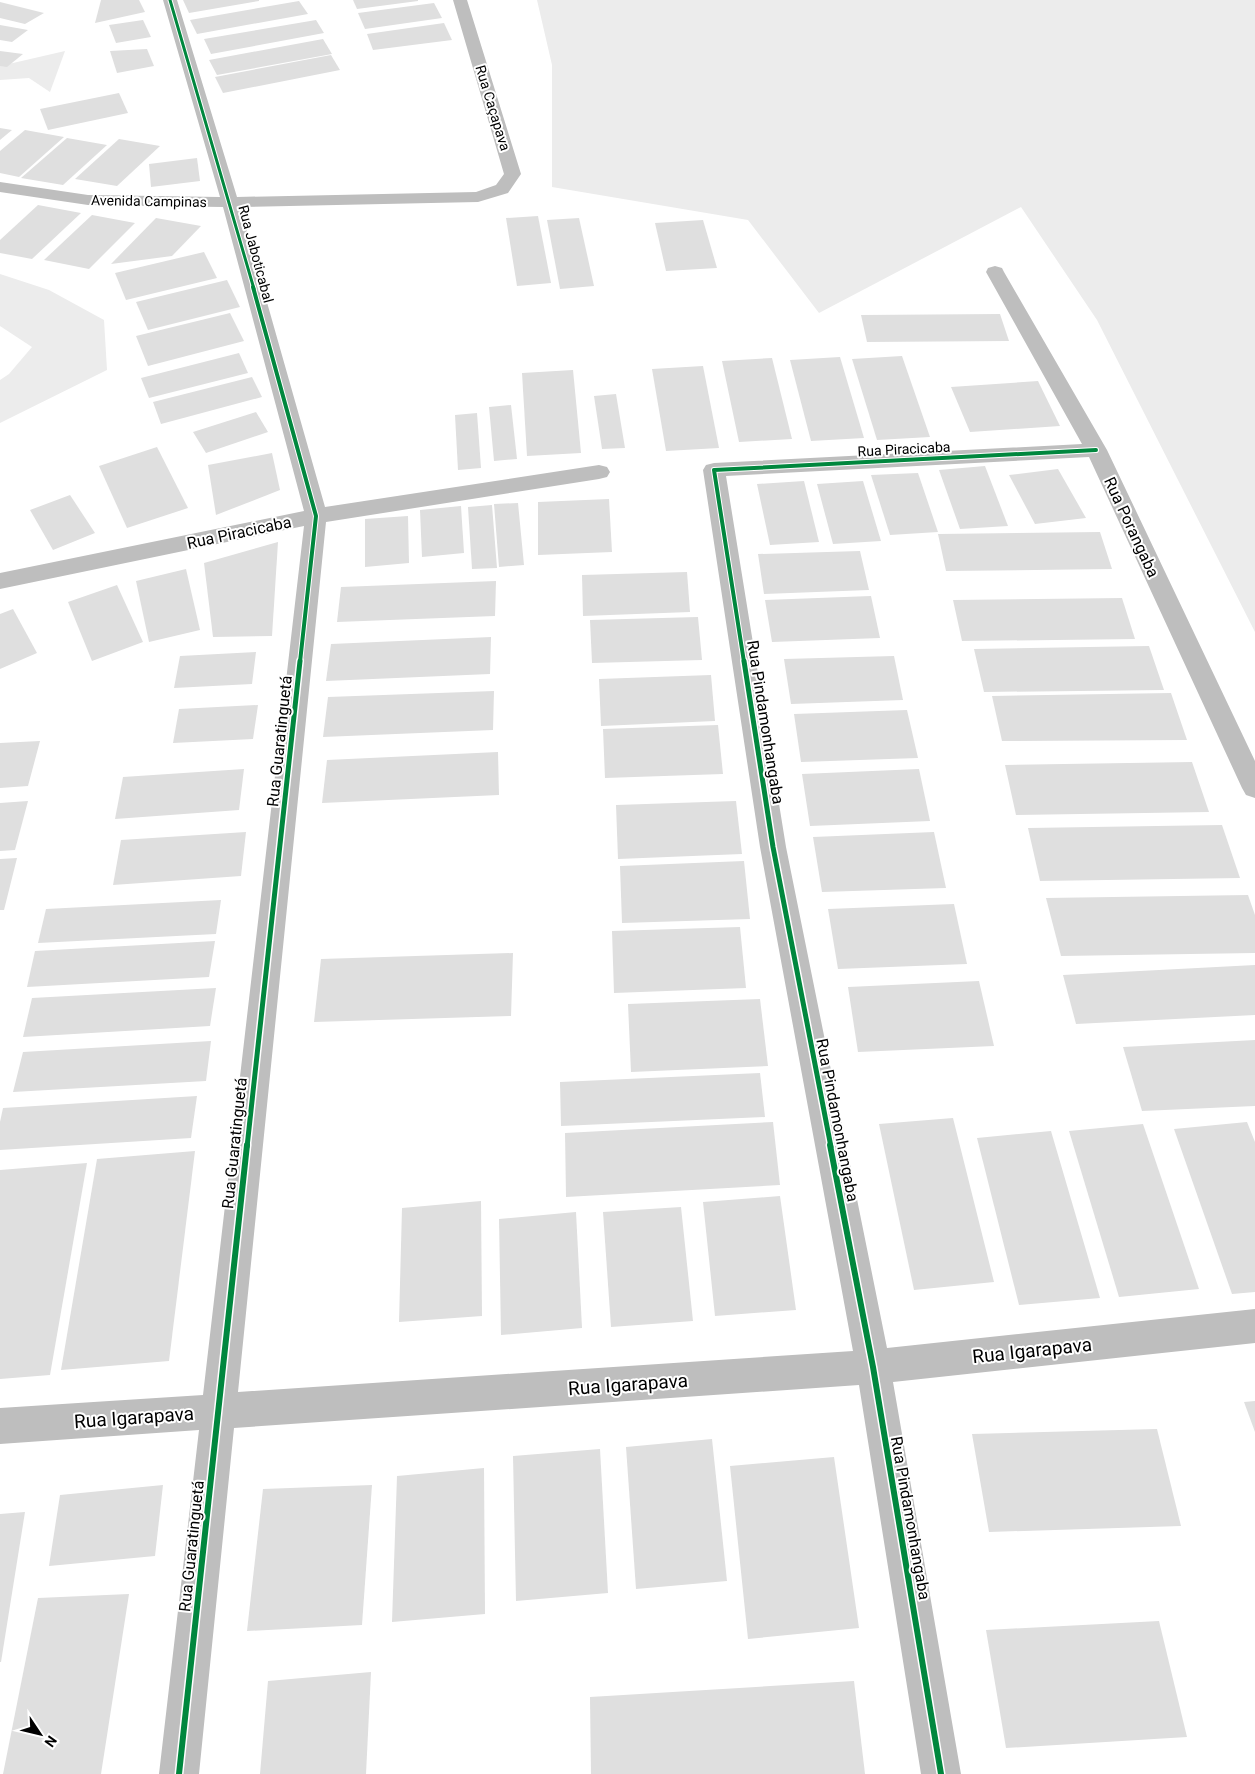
<svg xmlns="http://www.w3.org/2000/svg" width="1255" height="1774" font-family="Roboto,sans-serif">
<style>
.green{fill:#ececec}
.building{fill:#dfdfdf}
.lines{fill:none;stroke-linecap:round;stroke-linejoin:round}
.minor{fill:#bebebe;fill-rule:evenodd}
.cycleway-far3-casing{stroke:#fff;stroke-width:5}
.cycleway-far2-casing{stroke:#fff;stroke-width:6}
.cycleway-far1-casing{stroke:#fff;stroke-width:8}
.cycleway-casing{stroke:#fff;stroke-width:9}
.cycleway-far3{stroke:#00873e;stroke-width:3}
.cycleway-far2{stroke:#00873e;stroke-width:4}
.cycleway-far1{stroke:#00873e;stroke-width:5}
.cycleway{stroke:#00873e;stroke-width:6}
.labels{text-anchor:middle;stroke-width:4;stroke-linejoin:round;paint-order:stroke}
.far-street-label{font-size:14px;fill:#000;stroke:#fff}
.street-label{font-size:16px;fill:#000;stroke:#fff}
.near-street-label{font-size:19px;fill:#000;stroke:#fff}
</style>
<rect width="100%" height="100%" fill="#fff"/>
<!-- green -->
<g class="green">
<polygon points="537,0 1255,0 1255,632 1097,320 1021,207 819,313 748,220 552,187 552,65"/>
<polygon points="65,51 50,92 29,78 0,80 0,66"/>
<polygon points="0,274 49,290 104,320 107,370 0,423 0,380 9,374 32,347 0,326"/>
</g>
<!-- building -->
<g class="building">
<polygon points="101,0 139,0 145,12 95,23"/>
<polygon points="183,0 259,0 259,1 189,13"/>
<polygon points="353,0 418,0 418,1 357,9"/>
<polygon points="299,1 308,14 197,34 190,20"/>
<polygon points="0,2 44,13 25,24 0,18"/>
<polygon points="434,3 442,18 365,29 358,13"/>
<polygon points="143,20 151,37 116,43 109,25"/>
<polygon points="316,20 324,33 211,54 204,39"/>
<polygon points="444,23 452,40 373,50 367,34"/>
<polygon points="0,25 28,30 12,42 0,40"/>
<polygon points="323,39 332,54 217,75 209,60"/>
<polygon points="147,49 154,66 117,73 110,51"/>
<polygon points="0,51 23,54 7,67 0,66"/>
<polygon points="331,55 340,70 223,93 215,77"/>
<polygon points="119,93 128,113 48,130 40,109"/>
<polygon points="0,128 12,130 0,140"/>
<polygon points="25,130 64,137 19,177 0,173 0,151"/>
<polygon points="67,138 107,145 63,185 21,178"/>
<polygon points="119,139 160,146 117,186 75,179"/>
<polygon points="197,158 200,181 151,187 149,164"/>
<polygon points="38,205 81,213 32,259 0,253 0,240"/>
<polygon points="92,215 135,223 89,269 44,260"/>
<polygon points="538,216 551,283 517,286 506,218"/>
<polygon points="156,218 201,226 172,256 111,264"/>
<polygon points="579,218 594,286 560,289 547,220"/>
<polygon points="703,220 717,268 666,271 655,223"/>
<polygon points="204,252 217,278 126,300 115,273"/>
<polygon points="227,280 240,307 148,330 136,302"/>
<polygon points="230,313 244,341 148,366 136,336"/>
<polygon points="1000,314 1009,341 867,342 861,315"/>
<polygon points="239,353 248,373 149,398 141,378"/>
<polygon points="902,356 930,437 877,440 852,359"/>
<polygon points="840,357 864,438 811,441 790,360"/>
<polygon points="772,358 792,439 739,442 722,361"/>
<polygon points="703,366 719,448 666,451 652,369"/>
<polygon points="573,370 581,453 527,456 522,373"/>
<polygon points="252,377 262,397 161,424 153,402"/>
<polygon points="1038,381 1060,426 970,432 951,387"/>
<polygon points="616,394 625,448 602,449 594,396"/>
<polygon points="511,405 517,459 494,461 489,407"/>
<polygon points="256,412 268,432 206,453 193,432"/>
<polygon points="477,413 481,468 458,470 455,415"/>
<polygon points="157,447 188,508 127,528 99,466"/>
<polygon points="272,453 280,490 216,515 208,465"/>
<polygon points="985,466 1008,526 960,529 939,470"/>
<polygon points="1058,469 1086,518 1035,524 1009,475"/>
<polygon points="918,473 938,532 890,535 871,475"/>
<polygon points="804,481 819,542 770,545 757,484"/>
<polygon points="863,481 881,541 833,544 817,484"/>
<polygon points="70,495 95,533 53,550 30,510"/>
<polygon points="609,499 612,552 538,555 538,502"/>
<polygon points="518,503 524,565 499,567 494,504"/>
<polygon points="492,505 497,568 472,569 468,507"/>
<polygon points="461,506 464,553 422,557 420,510"/>
<polygon points="408,516 409,563 365,567 365,519"/>
<polygon points="1100,532 1112,569 946,571 938,534"/>
<polygon points="278,542 272,636 213,637 204,563"/>
<polygon points="860,551 869,590 764,594 758,554"/>
<polygon points="186,569 200,630 149,642 136,581"/>
<polygon points="687,572 690,612 583,616 582,575"/>
<polygon points="496,581 495,616 337,622 341,587"/>
<polygon points="117,585 143,642 92,661 68,602"/>
<polygon points="871,596 880,638 772,642 765,600"/>
<polygon points="1122,598 1135,639 962,641 953,600"/>
<polygon points="13,609 37,653 0,669 0,614"/>
<polygon points="698,617 702,660 592,663 590,620"/>
<polygon points="491,637 490,674 326,681 331,644"/>
<polygon points="1149,646 1164,690 984,692 974,649"/>
<polygon points="256,652 252,684 174,688 180,656"/>
<polygon points="894,656 903,700 791,704 784,659"/>
<polygon points="711,675 715,721 601,726 599,679"/>
<polygon points="494,691 493,730 323,737 328,697"/>
<polygon points="1171,693 1187,740 1002,741 992,696"/>
<polygon points="258,705 253,739 173,743 179,709"/>
<polygon points="907,710 918,758 801,762 794,714"/>
<polygon points="718,725 723,774 605,778 603,729"/>
<polygon points="40,741 28,786 0,788 0,743"/>
<polygon points="498,752 499,795 322,803 327,760"/>
<polygon points="1192,762 1209,812 1016,815 1005,765"/>
<polygon points="244,769 239,810 115,819 123,777"/>
<polygon points="919,769 930,821 810,826 802,774"/>
<polygon points="28,801 15,850 0,851 0,803"/>
<polygon points="736,801 742,854 618,859 616,805"/>
<polygon points="1222,825 1240,878 1040,881 1028,828"/>
<polygon points="246,832 241,876 113,885 121,840"/>
<polygon points="934,832 946,888 822,892 813,837"/>
<polygon points="17,858 4,910 0,910 0,859"/>
<polygon points="744,861 750,919 622,923 620,866"/>
<polygon points="1248,895 1255,915 1255,953 1061,956 1046,898"/>
<polygon points="221,900 216,934 38,943 46,909"/>
<polygon points="954,904 967,964 838,969 828,909"/>
<polygon points="740,927 746,988 614,993 612,931"/>
<polygon points="215,941 209,977 27,987 35,951"/>
<polygon points="513,953 511,1016 314,1022 321,959"/>
<polygon points="1255,965 1255,1015 1076,1024 1063,975"/>
<polygon points="979,981 994,1046 858,1052 848,987"/>
<polygon points="216,988 210,1026 23,1037 32,998"/>
<polygon points="760,999 768,1066 631,1072 628,1004"/>
<polygon points="1255,1040 1255,1106 1142,1111 1123,1047"/>
<polygon points="211,1041 206,1081 13,1092 23,1052"/>
<polygon points="760,1073 765,1117 561,1126 560,1082"/>
<polygon points="197,1096 191,1138 0,1150 0,1122 3,1108"/>
<polygon points="953,1118 994,1282 914,1290 879,1124"/>
<polygon points="773,1122 780,1185 566,1197 565,1133"/>
<polygon points="1247,1122 1255,1142 1255,1292 1232,1294 1174,1129"/>
<polygon points="1143,1124 1199,1289 1119,1297 1069,1131"/>
<polygon points="1051,1131 1100,1298 1019,1305 977,1138"/>
<polygon points="195,1151 169,1361 61,1370 97,1159"/>
<polygon points="87,1163 50,1375 0,1379 0,1170"/>
<polygon points="780,1196 796,1310 715,1316 703,1202"/>
<polygon points="481,1201 482,1316 399,1322 402,1208"/>
<polygon points="681,1207 693,1321 611,1327 603,1212"/>
<polygon points="576,1212 582,1328 501,1335 499,1219"/>
<polygon points="1255,1401 1255,1432 1244,1402"/>
<polygon points="1157,1429 1181,1526 989,1532 972,1434"/>
<polygon points="712,1439 727,1581 636,1589 626,1447"/>
<polygon points="600,1449 608,1593 516,1601 513,1456"/>
<polygon points="834,1457 859,1628 748,1639 730,1466"/>
<polygon points="484,1468 485,1614 392,1622 397,1476"/>
<polygon points="163,1485 155,1556 49,1566 60,1495"/>
<polygon points="372,1485 362,1625 247,1631 263,1489"/>
<polygon points="25,1512 1,1662 0,1662 0,1514"/>
<polygon points="129,1594 101,1774 3,1774 38,1598"/>
<polygon points="1159,1621 1187,1737 1006,1748 986,1630"/>
<polygon points="371,1672 366,1774 260,1774 268,1681"/>
<polygon points="854,1681 865,1774 591,1774 590,1697"/>
</g>
<g class="lines">
<!-- minor -->
<polygon class="minor" points="163,0 177,0 237,197 476,192 496,185 504,174 453,0 467,0 521,174 508,193 478,202 240,207 325,507 599,465 607,467 610,472 607,477 599,479 326,522 238,1392 853,1351 760,847 703,470 706,465 714,463 1082,444 986,272 988,268 995,266 1002,268 1004,272 1107,450 1255,761 1255,798 1246,795 1242,788 1089,457 726,476 786,847 887,1348 1255,1309 1255,1343 893,1382 961,1774 921,1774 859,1385 234,1428 199,1774 159,1774 199,1430 0,1444 0,1408 203,1395 304,526 0,589 0,573 304,511 223,207 88,205 0,192 0,182 88,195 220,197"/>
<!-- cycleway-far3 casing -->
<g class="cycleway-far3-casing">
<polyline id="cycleway-far3" points="170,0 254,289"/>
</g>
<!-- cycleway-far2 casing -->
<g class="cycleway-far2-casing">
<g id="cycleway-far2">
<polyline points="253,287 316,516 300,662"/>
<polyline points="744,662 714,470 1096,450"/>
</g>
</g>
<!-- cycleway-far1 casing -->
<g class="cycleway-far1-casing">
<g id="cycleway-far1">
<polyline points="744,661 773,847 831,1147"/>
<polyline points="247,1147 300,661"/>
</g>
</g>
<!-- cycleway casing -->
<g class="cycleway-casing">
<g id="cycleway">
<polyline points="830,1145 873,1367 941,1774"/>
<polyline points="179,1774 247,1145"/>
</g>
</g>
<!-- cycleway-far3 -->
<use href="#cycleway-far3" class="cycleway-far3"/>
<!-- cycleway-far2 -->
<use href="#cycleway-far2" class="cycleway-far2"/>
<!-- cycleway-far1 -->
<use href="#cycleway-far1" class="cycleway-far1"/>
<!-- cycleway -->
<use href="#cycleway" class="cycleway"/>
</g>
<g class="labels">
<!-- far-street labels -->
<g class="far-street-label">
<text transform="translate(493 108) rotate(73)" y="5">Rua Caçapava</text>
<text transform="translate(149 201) rotate(1)" y="5">Avenida Campinas</text>
<text transform="translate(256 254) rotate(75)" y="5">Rua Jaboticabal</text>
<text transform="translate(904 449) rotate(-3)" y="5">Rua Piracicaba</text>
</g>
<!-- street labels -->
<g class="street-label">
<text transform="translate(1132 527) rotate(65)" y="6">Rua Porangaba</text>
<text transform="translate(239 532) rotate(-12)" y="6">Rua Piracicaba</text>
<text transform="translate(766 722) rotate(81)" y="6">Rua Pindamonhangaba</text>
<text transform="translate(279 741) rotate(-84)" y="6">Rua Guaratinguetá</text>
<text transform="translate(838 1120) rotate(79)" y="6">Rua Pindamonhangaba</text>
<text transform="translate(234 1143) rotate(-84)" y="6">Rua Guaratinguetá</text>
<text transform="translate(911 1518) rotate(80)" y="6">Rua Pindamonhangaba</text>
<text transform="translate(191 1546) rotate(-84)" y="6">Rua Guaratinguetá</text>
</g>
<!-- near-street labels -->
<g class="near-street-label">
<text transform="translate(1032 1350) rotate(-6)" y="7">Rua Igarapava</text>
<text transform="translate(628 1384) rotate(-4)" y="7">Rua Igarapava</text>
<text transform="translate(134 1417) rotate(-4)" y="7">Rua Igarapava</text>
</g>
</g>
<!-- north arrow -->
<g transform="translate(40 1734) rotate(125)" stroke="#ffffff" stroke-width="4" paint-order="stroke">
<path d="M0-4L9 19L0 12L-9 19Z" fill="#000000"/>
<text y="-8" font-size="14" font-weight="bold" text-anchor="middle" fill="#000000">N</text>
</g>
</svg>
